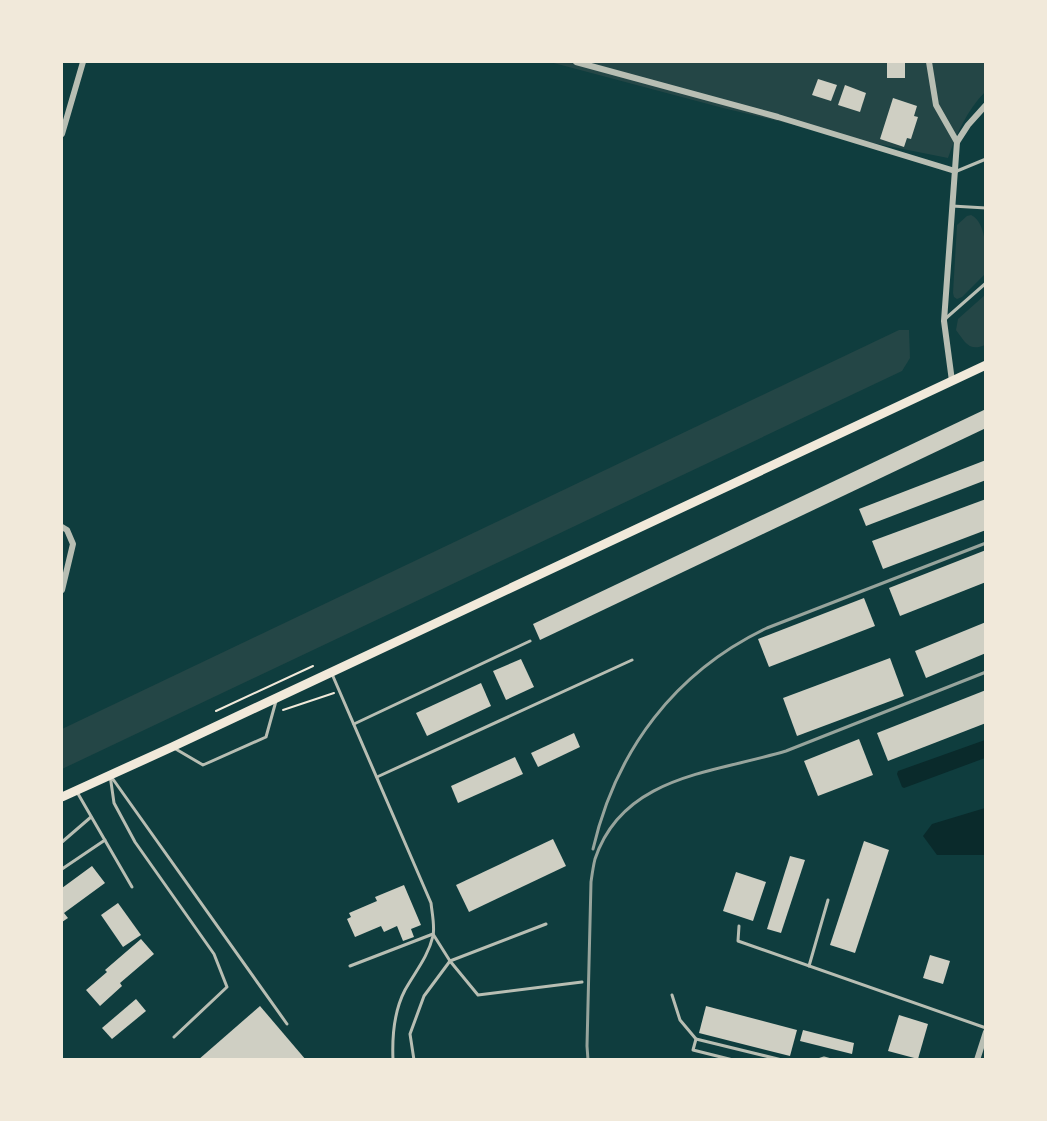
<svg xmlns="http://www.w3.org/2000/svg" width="1047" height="1121" font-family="Commissioner,sans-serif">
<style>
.green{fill:#244646}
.water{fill:#0a2a2b}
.building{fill:#cfcfc3}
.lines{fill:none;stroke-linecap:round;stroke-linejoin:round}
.path{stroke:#f1e9da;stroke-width:2}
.service{stroke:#b8beb3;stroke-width:3}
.minor{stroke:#b8beb3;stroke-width:6}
.trunk{stroke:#f1e9da;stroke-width:9}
.rail{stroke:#97a49c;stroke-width:3}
</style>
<rect width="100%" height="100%" fill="#0f3d3e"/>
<!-- green -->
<g class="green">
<path d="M 550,62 L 985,62 L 985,92 C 967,110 956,135 948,158 L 858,140 L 723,108 Z"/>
<path d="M 971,215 C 988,223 986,258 985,274 L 962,297 L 957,299 L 954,297 L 953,293 L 957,225 L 967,216 Z"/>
<path d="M 985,295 L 985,345 C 969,352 965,342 956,330 L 958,319 Z"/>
<polygon points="899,330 909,330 910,358 902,371 62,769 62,729"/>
</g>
<!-- water -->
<g class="water">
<polygon points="985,740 985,758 904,788 902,787 897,774 898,771"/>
<polygon points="985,808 985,855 937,855 923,836 932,824"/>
</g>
<!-- building -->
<g class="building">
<rect x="887" y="62" width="18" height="16"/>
<polygon points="818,79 837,85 831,101 812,95"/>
<polygon points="845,85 866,93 860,112 838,105"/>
<polygon points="893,98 917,106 914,116 918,117 911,139 907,138 904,147 880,139"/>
<polygon points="986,409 986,428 540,640 533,624"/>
<polygon points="986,460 986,480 866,526 859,509"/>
<polygon points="986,499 986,530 883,569 872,541"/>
<polygon points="986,550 986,582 900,616 889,588"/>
<polygon points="864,598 875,626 769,667 758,639"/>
<polygon points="986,622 986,653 926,678 915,651"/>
<polygon points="890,658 904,696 797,736 783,698"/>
<polygon points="521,659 534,687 506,700 493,671"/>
<polygon points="481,683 491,706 427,736 416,713"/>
<polygon points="986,690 986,723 888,761 877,733"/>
<polygon points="574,733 580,747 538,767 531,753"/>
<polygon points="859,739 873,775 818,796 804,761"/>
<polygon points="515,757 523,774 458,803 451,786"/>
<polygon points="553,839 566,866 469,912 456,885"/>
<polygon points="864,841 889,850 855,953 830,945"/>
<polygon points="790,856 805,860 781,933 767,929"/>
<polygon points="92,866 105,883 64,913 68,918 62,922 62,888"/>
<polygon points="736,872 766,882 753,921 723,911"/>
<polygon points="404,885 421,925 411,929 414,937 403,941 397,926 384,932 381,926 355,937 347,919 351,917 349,913 377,901 375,897"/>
<polygon points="118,903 141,935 123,947 101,915"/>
<polygon points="141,939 154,954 120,983 122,986 100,1006 86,990 107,972 105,970"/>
<polygon points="930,955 950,961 943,984 923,978"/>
<polygon points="136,999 146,1011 112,1039 102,1028"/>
<polygon points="260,1006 306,1060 198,1060"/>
<polygon points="706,1006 797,1030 790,1056 699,1033"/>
<polygon points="899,1015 928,1024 918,1059 888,1051"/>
<polygon points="803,1030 854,1043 852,1054 800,1041"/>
</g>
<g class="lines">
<!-- path -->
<g class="path">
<polyline points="283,710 334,693"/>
<polyline points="216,711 313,666"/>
</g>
<!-- service -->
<g class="service">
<polyline points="957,171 986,159"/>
<polyline points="952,206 986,208"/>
<polyline points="945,319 986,283"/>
<path d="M 332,674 L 431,903 C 432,913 435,926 433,936 C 428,957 415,972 405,990 C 394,1011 392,1037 393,1060"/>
<polyline points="354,724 530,641"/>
<polyline points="174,748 203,765 266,737 276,701"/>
<polyline points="377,777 632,660"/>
<polyline points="77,792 132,887"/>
<polyline points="62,842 91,817"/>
<polyline points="62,869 105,840"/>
<polyline points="739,926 738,941 986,1028"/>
<polyline points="350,966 433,934 450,961 546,924"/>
<polyline points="809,966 828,900"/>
<polyline points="672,995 680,1020 696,1039 782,1060"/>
<polyline points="174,1037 227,987 214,954 135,842 114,803 110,775 287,1024"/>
<polyline points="696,1039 693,1050 733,1060"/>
<polyline points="414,1060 410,1034 424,996 450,961 478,995 582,982"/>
<polyline points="818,1060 824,1058 831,1060"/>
</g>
<!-- minor -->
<g class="minor">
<polyline points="576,62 778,117 955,171"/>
<polyline points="929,62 936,105 957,142"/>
<polyline points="62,134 83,62"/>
<polyline points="952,381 944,321 957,142 968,125 986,105"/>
<polyline points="62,527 67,530 73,544 62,590"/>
<polyline points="977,1060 986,1032"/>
</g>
<!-- trunk -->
<polyline class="trunk" points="62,797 172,747 986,365"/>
<!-- rail -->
<g class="rail">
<path d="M 593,849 C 616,750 675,672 767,628 L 986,543"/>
<path d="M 588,1060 L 587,1046 L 591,882 C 592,875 593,867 595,859 C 623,775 714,773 786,751 L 986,672"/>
</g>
</g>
<!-- border -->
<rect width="1047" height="1121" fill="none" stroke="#f1e9da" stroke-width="126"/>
</svg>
